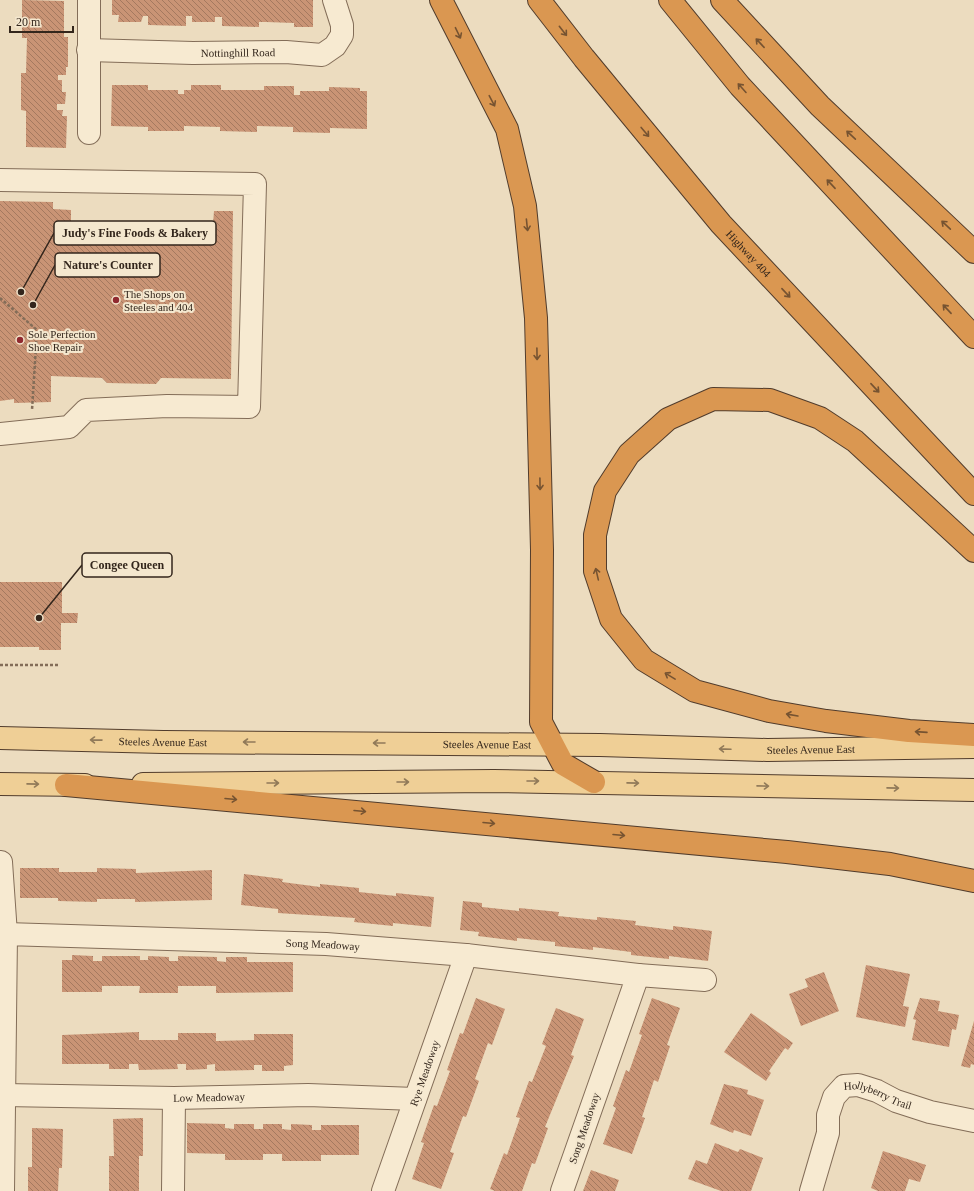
<svg xmlns="http://www.w3.org/2000/svg" width="974" height="1191" font-family="Georgia,serif">
<style>
.building{fill:url(#building-back-hatch)}
.lines{fill:none;stroke-linecap:round;stroke-linejoin:round}
.minor-casing{stroke:#836d58;stroke-width:24}
.major-casing{stroke:#513c2c;stroke-width:24}
.highway-casing{stroke:#513c2c;stroke-width:24}
.path{stroke:#836d58;stroke-width:2.5;stroke-dasharray:3 2;stroke-linecap:butt}
.minor{stroke:#f7ead1;stroke-width:22}
.major{stroke:#efcf96;stroke-width:22}
.highway{stroke:#da9751;stroke-width:22}
.oneway{stroke:#765331}
.oneway2{stroke:#917a59}
.poi-dot{fill:#902a30;stroke:#f4e7ce;stroke-width:1.5}
.labels{text-anchor:middle;stroke-width:4;stroke-linejoin:round;paint-order:stroke}
.street-label{font-size:11px;fill:#33261c;stroke:#f4e7ce}
.poi-label{font-size:11px;fill:#33261c;stroke:#f4e7ce;text-anchor:start}
.leader{fill:none;stroke:#33261c;stroke-width:1.5}
.callout-dot{fill:#33261c;stroke:#f4e7ce;stroke-width:1.5}
.callout{fill:#f4e7ce;stroke:#33261c;stroke-width:1.5}
.callout-label{font-size:12px;text-anchor:middle;font-weight:bold;fill:#33261c}
</style>
<defs>
<pattern id="building-back-hatch" width="6" height="6" patternUnits="userSpaceOnUse"><rect width="6" height="6" fill="#c99475"/><path d="M-1 5l2 2M0 0l6 6M5-1l2 2" fill="none" stroke="#a4795f"/></pattern>
</defs>
<rect width="100%" height="100%" fill="#ecdcbf"/>
<!-- building -->
<g class="building">
<polygon points="22,0 64,1 64,37 68,37 68,67 66,67 66,75 58,75 58,80 62,80 62,92 66,92 65,104 57,104 57,110 63,110 62,116 67,116 66,148 26,147 26,111 21,110 21,73 26,73 27,38 22,38"/>
<polygon points="112,0 313,0 313,27 294,27 294,23 266,22 259,22 259,27 222,26 222,17 215,17 215,22 192,22 192,16 186,16 186,26 148,25 148,16 143,16 141,22 118,22 119,15 112,15"/>
<polygon points="112,85 148,85 148,90 178,90 178,94 184,94 184,90 191,90 191,85 221,85 221,90 264,90 264,86 294,86 294,95 300,95 300,91 329,91 329,87 360,88 360,91 367,91 367,129 330,128 330,133 293,132 293,127 257,126 257,132 220,131 220,127 184,126 184,131 148,131 148,127 111,126"/>
<polygon points="0,201 53,202 53,209 71,210 71,223 213,224 214,211 233,211 231,379 161,378 156,384 107,383 102,378 51,376 51,402 14,403 14,399 0,401"/>
<polygon points="0,582 62,582 62,613 78,613 77,623 61,623 61,650 39,650 39,647 0,647"/>
<polygon points="20,868 59,868 59,872 97,872 97,868 136,869 136,873 212,870 212,900 135,902 135,899 97,899 97,902 58,901 58,898 20,898"/>
<polygon points="244,874 283,879 282,882 320,887 320,884 359,888 359,892 396,896 396,893 434,897 431,927 393,923 393,926 354,922 355,918 278,913 278,909 241,905"/>
<polygon points="463,901 482,903 482,907 519,911 519,908 559,912 558,916 597,920 597,917 636,921 635,925 673,930 673,926 712,931 708,961 669,956 669,959 631,955 631,952 593,947 593,950 555,946 555,942 517,938 517,941 478,936 479,932 460,930"/>
<polygon points="72,955 93,956 93,961 102,961 102,956 140,956 140,960 148,960 148,956 169,957 169,961 178,961 178,956 217,957 217,961 226,962 226,957 247,957 247,962 293,962 293,992 216,993 216,986 178,986 178,993 139,993 140,986 102,986 102,992 62,992 62,960 72,960"/>
<polygon points="866,965 910,974 903,1006 909,1007 905,1027 856,1017"/>
<polygon points="824,972 839,1011 801,1026 789,994 808,987 805,979"/>
<polygon points="476,998 505,1009 492,1045 488,1043 475,1079 479,1081 466,1117 463,1116 450,1152 454,1153 441,1189 412,1179 424,1143 421,1142 434,1105 437,1106 450,1071 447,1070 460,1033 463,1034"/>
<polygon points="652,998 680,1008 667,1045 670,1046 658,1082 654,1080 642,1117 645,1118 632,1154 603,1144 616,1108 613,1106 626,1070 629,1072 642,1035 639,1034"/>
<polygon points="920,998 940,1001 938,1011 959,1015 956,1030 952,1029 949,1047 912,1040 916,1020 913,1019"/>
<polygon points="556,1008 584,1019 571,1055 574,1056 545,1127 548,1128 535,1164 532,1163 522,1191 495,1191 490,1189 504,1153 507,1155 520,1118 516,1117 529,1081 532,1082 546,1046 542,1044"/>
<polygon points="751,1013 793,1043 788,1050 785,1048 769,1071 771,1073 766,1081 724,1052"/>
<polygon points="974,1021 974,1065 971,1064 970,1068 961,1066"/>
<polygon points="139,1032 139,1040 178,1040 178,1033 216,1033 216,1041 254,1040 254,1034 293,1034 293,1065 284,1066 284,1071 262,1071 262,1065 254,1065 254,1070 215,1071 215,1064 207,1065 207,1069 186,1070 186,1064 177,1064 178,1069 139,1070 138,1064 129,1064 129,1069 109,1069 109,1064 62,1064 62,1035"/>
<polygon points="724,1084 748,1090 747,1094 764,1100 751,1136 734,1130 733,1133 710,1124"/>
<polygon points="143,1118 143,1156 139,1156 139,1191 109,1191 109,1156 114,1156 113,1119"/>
<polygon points="187,1123 225,1124 225,1128 234,1129 234,1124 254,1124 254,1129 263,1129 263,1124 282,1124 282,1129 291,1130 291,1124 312,1125 312,1130 321,1130 321,1125 359,1125 359,1155 321,1155 321,1161 282,1161 282,1154 263,1154 263,1160 225,1160 225,1154 187,1153"/>
<polygon points="32,1128 63,1129 62,1168 59,1168 58,1191 28,1191 28,1167 32,1167"/>
<polygon points="715,1143 738,1152 740,1149 763,1158 751,1191 721,1191 688,1179 696,1160 707,1164"/>
<polygon points="883,1151 926,1165 920,1182 909,1179 905,1191 878,1191 871,1188"/>
<polygon points="591,1170 619,1180 615,1191 583,1191"/>
</g>
<g class="lines">
<!-- minor casing -->
<g class="minor-casing">
<g id="minor">
<polyline points="89,0 89,133"/>
<path id="s1" d="M 88,50 L 193,53 L 286,52 L 322,55 L 335,46 L 342,35 L 342,25 L 334,0"/>
<polyline points="0,180 255,184 249,407 167,406 86,410 69,427 0,434"/>
<polyline points="1,862 6,934"/>
<polyline points="638,975 705,980"/>
<path id="s2" d="M 4,1095 L 174,1098 L 308,1095 L 415,1099"/>
<path id="s3" d="M 3,1191 L 6,934 L 326,944 L 466,955 L 638,975 L 562,1191"/>
<polyline points="173,1191 174,1098"/>
<path id="s4" d="M 383,1191 L 466,955"/>
<path id="s5" d="M 811,1191 L 828,1133 L 828,1115 L 834,1097 L 844,1086 L 858,1085 L 877,1091 L 896,1101 L 930,1112 L 974,1121"/>
</g>
</g>
<!-- major casing -->
<g class="major-casing">
<g id="major">
<path id="s6" d="M 0,738 L 163,742 L 600,745 L 767,750 L 974,747"/>
<polyline points="0,784 85,785"/>
<polyline points="143,784 494,781 974,790"/>
</g>
</g>
<!-- highway casing -->
<g class="highway-casing">
<g id="highway">
<polyline points="441,0 507,129 525,206 536,318 542,550 541,722 563,764 594,782"/>
<path id="s7" d="M 539,0 L 584,58 L 721,224 L 974,494"/>
<polyline points="670,0 740,86 974,337"/>
<polyline points="722,0 820,106 974,252"/>
<polyline points="974,551 855,441 820,418 770,400 713,399 668,419 629,454 605,491 595,535 595,571 611,619 644,660 695,691 769,711 826,721 909,731 974,735"/>
<polyline points="66,785 787,852 890,864 974,881"/>
</g>
</g>
<!-- path -->
<g class="path">
<polyline points="0,298 37,330 32,410"/>
<polyline points="0,665 60,665"/>
</g>
<!-- minor -->
<use href="#minor" class="minor"/>
<!-- major -->
<use href="#major" class="major"/>
<!-- highway -->
<use href="#highway" class="highway"/>
</g>
<!-- one-way arrows -->
<defs><path id="oneway-shaft" d="M-6 0H5M1.5-3L5.5 0L1.5 3" fill="none" stroke-width="1.6" stroke-linecap="round" stroke-linejoin="round"/></defs>
<g class="oneway">
<use href="#oneway-shaft" transform="translate(563 31) rotate(52)"/>
<use href="#oneway-shaft" transform="translate(458 33) rotate(64)"/>
<use href="#oneway-shaft" transform="translate(760 43) rotate(-133)"/>
<use href="#oneway-shaft" transform="translate(742 88) rotate(-132)"/>
<use href="#oneway-shaft" transform="translate(492 101) rotate(62)"/>
<use href="#oneway-shaft" transform="translate(645 132) rotate(50)"/>
<use href="#oneway-shaft" transform="translate(851 135) rotate(-137)"/>
<use href="#oneway-shaft" transform="translate(831 184) rotate(-133)"/>
<use href="#oneway-shaft" transform="translate(527 225) rotate(84)"/>
<use href="#oneway-shaft" transform="translate(946 225) rotate(-137)"/>
<use href="#oneway-shaft" transform="translate(786 293) rotate(47)"/>
<use href="#oneway-shaft" transform="translate(947 309) rotate(-133)"/>
<use href="#oneway-shaft" transform="translate(537 354) rotate(89)"/>
<use href="#oneway-shaft" transform="translate(875 388) rotate(47)"/>
<use href="#oneway-shaft" transform="translate(540 484) rotate(89)"/>
<use href="#oneway-shaft" transform="translate(597 574) rotate(-103)"/>
<use href="#oneway-shaft" transform="translate(670 676) rotate(-149)"/>
<use href="#oneway-shaft" transform="translate(792 715) rotate(-170)"/>
<use href="#oneway-shaft" transform="translate(921 732) rotate(-176)"/>
<use href="#oneway-shaft" transform="translate(231 799) rotate(5)"/>
<use href="#oneway-shaft" transform="translate(360 811) rotate(5)"/>
<use href="#oneway-shaft" transform="translate(489 823) rotate(5)"/>
<use href="#oneway-shaft" transform="translate(619 835) rotate(5)"/>
</g>
<g class="oneway2">
<use href="#oneway-shaft" transform="translate(96 740) rotate(-179)"/>
<use href="#oneway-shaft" transform="translate(249 742) rotate(-180)"/>
<use href="#oneway-shaft" transform="translate(379 743) rotate(-180)"/>
<use href="#oneway-shaft" transform="translate(725 749) rotate(-178)"/>
<use href="#oneway-shaft" transform="translate(533 781)"/>
<use href="#oneway-shaft" transform="translate(403 782)"/>
<use href="#oneway-shaft" transform="translate(273 783)"/>
<use href="#oneway-shaft" transform="translate(633 783) rotate(1)"/>
<use href="#oneway-shaft" transform="translate(33 784) rotate(1)"/>
<use href="#oneway-shaft" transform="translate(763 786) rotate(1)"/>
<use href="#oneway-shaft" transform="translate(893 788) rotate(1)"/>
</g>
<!-- markers -->
<g class="poi-dot">
<circle cx="116" cy="300" r="4"/>
<circle cx="20" cy="340" r="4"/>
</g>
<g class="labels">
<!-- street labels -->
<g class="street-label">
<text dy="4" stroke="none"><textPath href="#s1" startOffset="150">Nottinghill Road</textPath></text>
<text dy="4" stroke="none"><textPath href="#s7" startOffset="329">Highway 404</textPath></text>
<text dy="4" stroke="none"><textPath href="#s6" startOffset="163">Steeles Avenue East</textPath></text>
<text dy="4" stroke="none"><textPath href="#s6" startOffset="487">Steeles Avenue East</textPath></text>
<text dy="4" stroke="none"><textPath href="#s6" startOffset="811">Steeles Avenue East</textPath></text>
<text dy="4" stroke="none"><textPath href="#s3" startOffset="574">Song Meadoway</textPath></text>
<text dy="4" stroke="none"><textPath href="#s4" startOffset="125">Rye Meadoway</textPath></text>
<text dy="4" stroke="none"><textPath href="#s2" startOffset="205">Low Meadoway</textPath></text>
<text dy="4" stroke="none"><textPath href="#s5" startOffset="148">Hollyberry Trail</textPath></text>
<text transform="translate(584 1128) rotate(-71)" y="4">Song Meadoway</text>
</g>
<!-- poi labels -->
<g class="poi-label">
<text x="124" y="298">The Shops on<tspan x="124" dy="13">Steeles and 404</tspan></text>
<text x="28" y="338">Sole Perfection<tspan x="28" dy="13">Shoe Repair</tspan></text>
</g>
</g>
<!-- callouts -->
<path class="leader" d="M21 292L54 233M33 305L55 265M39 618L82 565"/>
<g class="callout-dot">
<circle cx="21" cy="292" r="4"/>
<circle cx="33" cy="305" r="4"/>
<circle cx="39" cy="618" r="4"/>
</g>
<g class="callout">
<rect x="54" y="221" width="162" height="24" rx="4"/>
<rect x="55" y="253" width="105" height="24" rx="4"/>
<rect x="82" y="553" width="90" height="24" rx="4"/>
</g>
<g class="callout-label">
<text x="135" y="237">Judy's Fine Foods &amp; Bakery</text>
<text x="108" y="269">Nature's Counter</text>
<text x="127" y="569">Congee Queen</text>
</g>
<!-- scale -->
<path d="M10 26v6h63v-6" fill="none" stroke="#33261c" stroke-width="2"/>
<text x="16" y="26" font-size="12" fill="#33261c" stroke="#f4e7ce" stroke-width="3" paint-order="stroke">20 m</text>
</svg>
